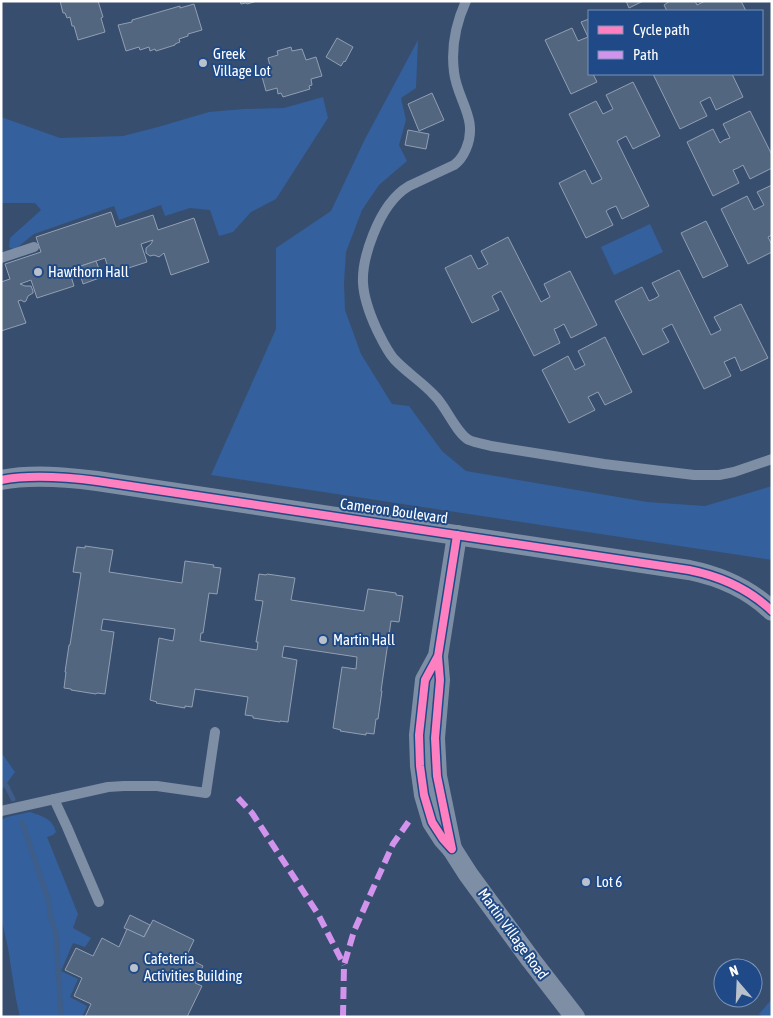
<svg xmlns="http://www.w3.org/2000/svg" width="773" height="1018" font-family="'Asap Condensed',sans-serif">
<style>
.green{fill:#34609d}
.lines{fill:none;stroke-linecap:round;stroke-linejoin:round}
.stream{stroke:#3e5d88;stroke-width:5}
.building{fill:#526680;stroke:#929fb3}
.lane{stroke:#7e8ea5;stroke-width:10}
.street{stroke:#7e8ea5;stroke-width:20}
.quiet{stroke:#d193ec;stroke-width:6;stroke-dasharray:12 6;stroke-linecap:butt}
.cycleway-casing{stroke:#1f4a87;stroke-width:11}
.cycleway{stroke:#ff80c0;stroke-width:8}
.poi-dot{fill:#b9c1cd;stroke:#1f4a87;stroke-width:2}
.labels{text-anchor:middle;stroke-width:4;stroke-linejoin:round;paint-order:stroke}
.poi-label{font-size:15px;fill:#fff;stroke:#1f4a87;text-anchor:start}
.street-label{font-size:15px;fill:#fff;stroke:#1f4a87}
</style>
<rect width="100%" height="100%" fill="#374e6f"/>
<!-- green -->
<g class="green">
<polygon points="418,40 416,88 401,98 406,120 399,145 407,161 379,185 362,210 346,252 344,283 345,310 361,354 392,404 409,406 442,451 466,471 647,502 705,506 772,486 772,560 211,475 276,329 276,248 331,211 365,139"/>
<polygon points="323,97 328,118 276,199 251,212 233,232 219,236 210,210 190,208 165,216 161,205 119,220 114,206 34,234 14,250 9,247 10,238 41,210 35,203 1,203 1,117 60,138 123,136 158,127 209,112 244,109 284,108"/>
<polygon points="650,224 663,252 614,275 601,247"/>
<polygon points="1,752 15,772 1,791"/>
<path d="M 30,812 C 42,816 53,819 56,832 L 53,835 L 47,837 L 78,914 L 73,928 L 91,938 L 85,947 L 73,943 L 61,971 L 78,979 L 70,997 L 87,1006 L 82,1017 L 20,1017 L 16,999 L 8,948 L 1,917 L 1,820 L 7,817 Z"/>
<polygon points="772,999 772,1017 763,1017 759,1014"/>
</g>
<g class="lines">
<!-- stream -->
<g class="stream">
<polyline points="1,779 7,787 13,799"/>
<polyline points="22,822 49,902 50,915 56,933 61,1017"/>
</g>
</g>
<!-- building -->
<g class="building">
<polygon points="60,1 98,1 103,17 101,18 105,32 78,40 74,26 72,26 70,17 67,18 65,13 63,13"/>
<polygon points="240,1 257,1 247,4 246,3 241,4"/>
<polygon points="626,1 643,1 629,8"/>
<polygon points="670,1 695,1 697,5 705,1 741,1 746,11 667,11 664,5"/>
<polygon points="194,4 202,30 188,34 188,36 179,39 180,42 175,44 175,45 156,51 155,49 150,51 149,47 140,50 139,47 126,51 118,25 132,22 132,20 180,6 180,8"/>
<polygon points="589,19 589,74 593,74 597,82 571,94 545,40 572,28 578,41 588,37 581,22"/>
<polygon points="337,38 353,47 345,62 344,61 341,66 326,57"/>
<polygon points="291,47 292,51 302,49 306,60 316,57 322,76 311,79 312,85 309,86 310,89 283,97 281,93 278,94 277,88 266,91 261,73 271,70 268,58 278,55 277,51"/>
<polygon points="653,74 732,74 743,97 716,110 710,97 700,102 707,116 680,129"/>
<polygon points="633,82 660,136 633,149 626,136 617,141 649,206 622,219 616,206 609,209 606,211 613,225 586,238 559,183 585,170 592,184 602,179 569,114 596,101 603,114 613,109 606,95"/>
<polygon points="432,93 444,120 419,131 408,104"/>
<polygon points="750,111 772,155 772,168 750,179 743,165 738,168 733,170 739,183 713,196 687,142 713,129 720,143 724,140 730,138 723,124"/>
<polygon points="408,130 429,134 426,149 405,145"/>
<polygon points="772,185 772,235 768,237 772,245 772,252 748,264 721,209 747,196 754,210 764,205 757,192"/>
<polygon points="111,212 116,227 153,215 158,230 194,218 209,262 171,275 164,253 159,257 154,255 150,256 146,253 146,248 151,244 153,240 141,244 147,262 110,274 105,258 69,270 74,286 37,298 31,280 20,284 25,286 31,286 33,291 33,293 28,296 26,301 24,302 21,300 18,301 26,323 1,331 1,282 10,279 5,264 41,252 36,237"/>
<polygon points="706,221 728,266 703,278 681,233"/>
<polygon points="508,237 541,302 550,297 544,284 570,271 597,325 571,338 564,324 557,328 554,329 560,343 534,356 501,291 492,296 499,310 472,323 445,268 471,255 478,269 481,268 488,264 481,251"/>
<polygon points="96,261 102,277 83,284 78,267"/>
<polygon points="679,270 711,335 721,330 714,317 741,304 768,358 741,371 735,357 724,362 731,376 704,389 672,324 662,329 669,342 643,355 615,301 642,287 649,301 654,299 659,296 652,283"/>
<polygon points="605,337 632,392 605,405 598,392 588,397 595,410 569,423 542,370 568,356 575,370 585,365 578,351"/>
<polygon points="85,546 113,550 109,572 182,583 185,561 214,565 213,567 221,568 217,594 209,593 203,633 201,633 200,641 257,650 258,642 256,642 263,601 255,600 259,574 266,575 267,574 295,578 291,600 364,611 368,589 396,593 396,595 403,596 399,622 391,621 381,691 382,691 378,719 376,719 374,734 366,733 366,735 340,731 341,730 333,728 342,667 356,669 357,657 284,646 282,657 297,660 288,722 280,721 280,722 253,718 253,716 245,715 248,697 195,689 192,707 185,706 185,708 156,703 157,702 150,700 159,638 173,641 175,629 103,619 101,630 114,632 105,694 97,693 96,694 71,690 71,689 64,688 66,672 65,672 69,645 70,645 81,573 73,572 77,547 85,548"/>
<polygon points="130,915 150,925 144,937 124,928"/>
<polygon points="153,920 194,940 186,957 203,966 195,983 202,986 187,1017 85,1017 91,1004 74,996 82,978 65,970 76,948 93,956 102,938 119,947 127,929 144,937"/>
</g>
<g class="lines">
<!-- lane -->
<g class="lane">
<path d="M 466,1 C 456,23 451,48 454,72 C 457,100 479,119 466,149 C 463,156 460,161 454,165 L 409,186 C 392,196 380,217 373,235 C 358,273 360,293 377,330 C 382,340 387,351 394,359 C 406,372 422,382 434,395 C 446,406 456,433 469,440 C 476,443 484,444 491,446 L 604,464 L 694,475 L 719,475 L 734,472 L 772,459"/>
<polyline points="1,258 34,247"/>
<polyline points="54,799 67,827 99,902"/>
<polyline points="1,811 108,787 124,786 157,786 206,793 215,732"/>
</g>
<!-- street -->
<g class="street">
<path d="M 1,480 C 32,474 66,477 97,481 L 689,570 C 719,576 749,589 772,611"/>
<polyline points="438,656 425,680 419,735 420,766 424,795 432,822 443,839 452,849 437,776 435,738 440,680 438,656 457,535"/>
<polyline points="452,849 468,874 531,960 575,1017"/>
</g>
<!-- quiet -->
<g class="quiet">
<polyline points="238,798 252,813 318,914 344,965"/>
<polyline points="343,1017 344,965 354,931 393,844 409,821"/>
</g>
<!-- cycleway casing -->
<g class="cycleway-casing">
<g id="cycleway">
<path d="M 1,480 C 32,474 66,477 97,481 L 689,570 C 719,576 749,589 772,611"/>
<polyline points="438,656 425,680 419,735 420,766 424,795 432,822 443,839 452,849 437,776 435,738 440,680 438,656 457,535"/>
</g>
</g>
<!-- cycleway -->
<use href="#cycleway" class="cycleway"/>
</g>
<!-- markers -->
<g class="poi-dot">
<circle cx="203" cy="63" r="5"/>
<circle cx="38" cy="272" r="5"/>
<circle cx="323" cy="640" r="5"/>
<circle cx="586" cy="882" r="5"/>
<circle cx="134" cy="968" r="5"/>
</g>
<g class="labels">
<!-- poi labels -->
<g class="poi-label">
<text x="213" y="59">Greek<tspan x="213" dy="17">Village Lot</tspan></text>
<text x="48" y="277">Hawthorn Hall</text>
<text x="333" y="645">Martin Hall</text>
<text x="596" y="887">Lot 6</text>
<text x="144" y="964">Cafeteria<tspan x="144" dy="17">Activities Building</tspan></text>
</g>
<!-- street labels -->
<g class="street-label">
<text transform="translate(394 511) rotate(8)" y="5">Cameron Boulevard</text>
<text transform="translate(513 934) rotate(54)" y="5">Martin Village Road</text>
</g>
</g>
<!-- border -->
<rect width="773" height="1018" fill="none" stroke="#ffffff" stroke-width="5"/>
<!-- legend -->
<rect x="588" y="10" width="175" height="65" fill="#1f4a87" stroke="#7992b7"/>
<rect x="598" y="26" width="25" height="8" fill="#ff80c0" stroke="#7992b7"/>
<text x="633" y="35" font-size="15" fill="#ffffff">Cycle path</text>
<rect x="598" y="51" width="25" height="8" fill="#d193ec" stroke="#7992b7"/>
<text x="633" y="60" font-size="15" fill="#ffffff">Path</text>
<!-- north arrow -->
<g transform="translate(738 983) rotate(341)"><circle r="24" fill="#1f4a87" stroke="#7992b7"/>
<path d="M0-4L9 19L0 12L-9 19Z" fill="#b9c1cd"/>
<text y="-8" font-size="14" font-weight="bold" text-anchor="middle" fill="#ffffff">N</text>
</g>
</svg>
